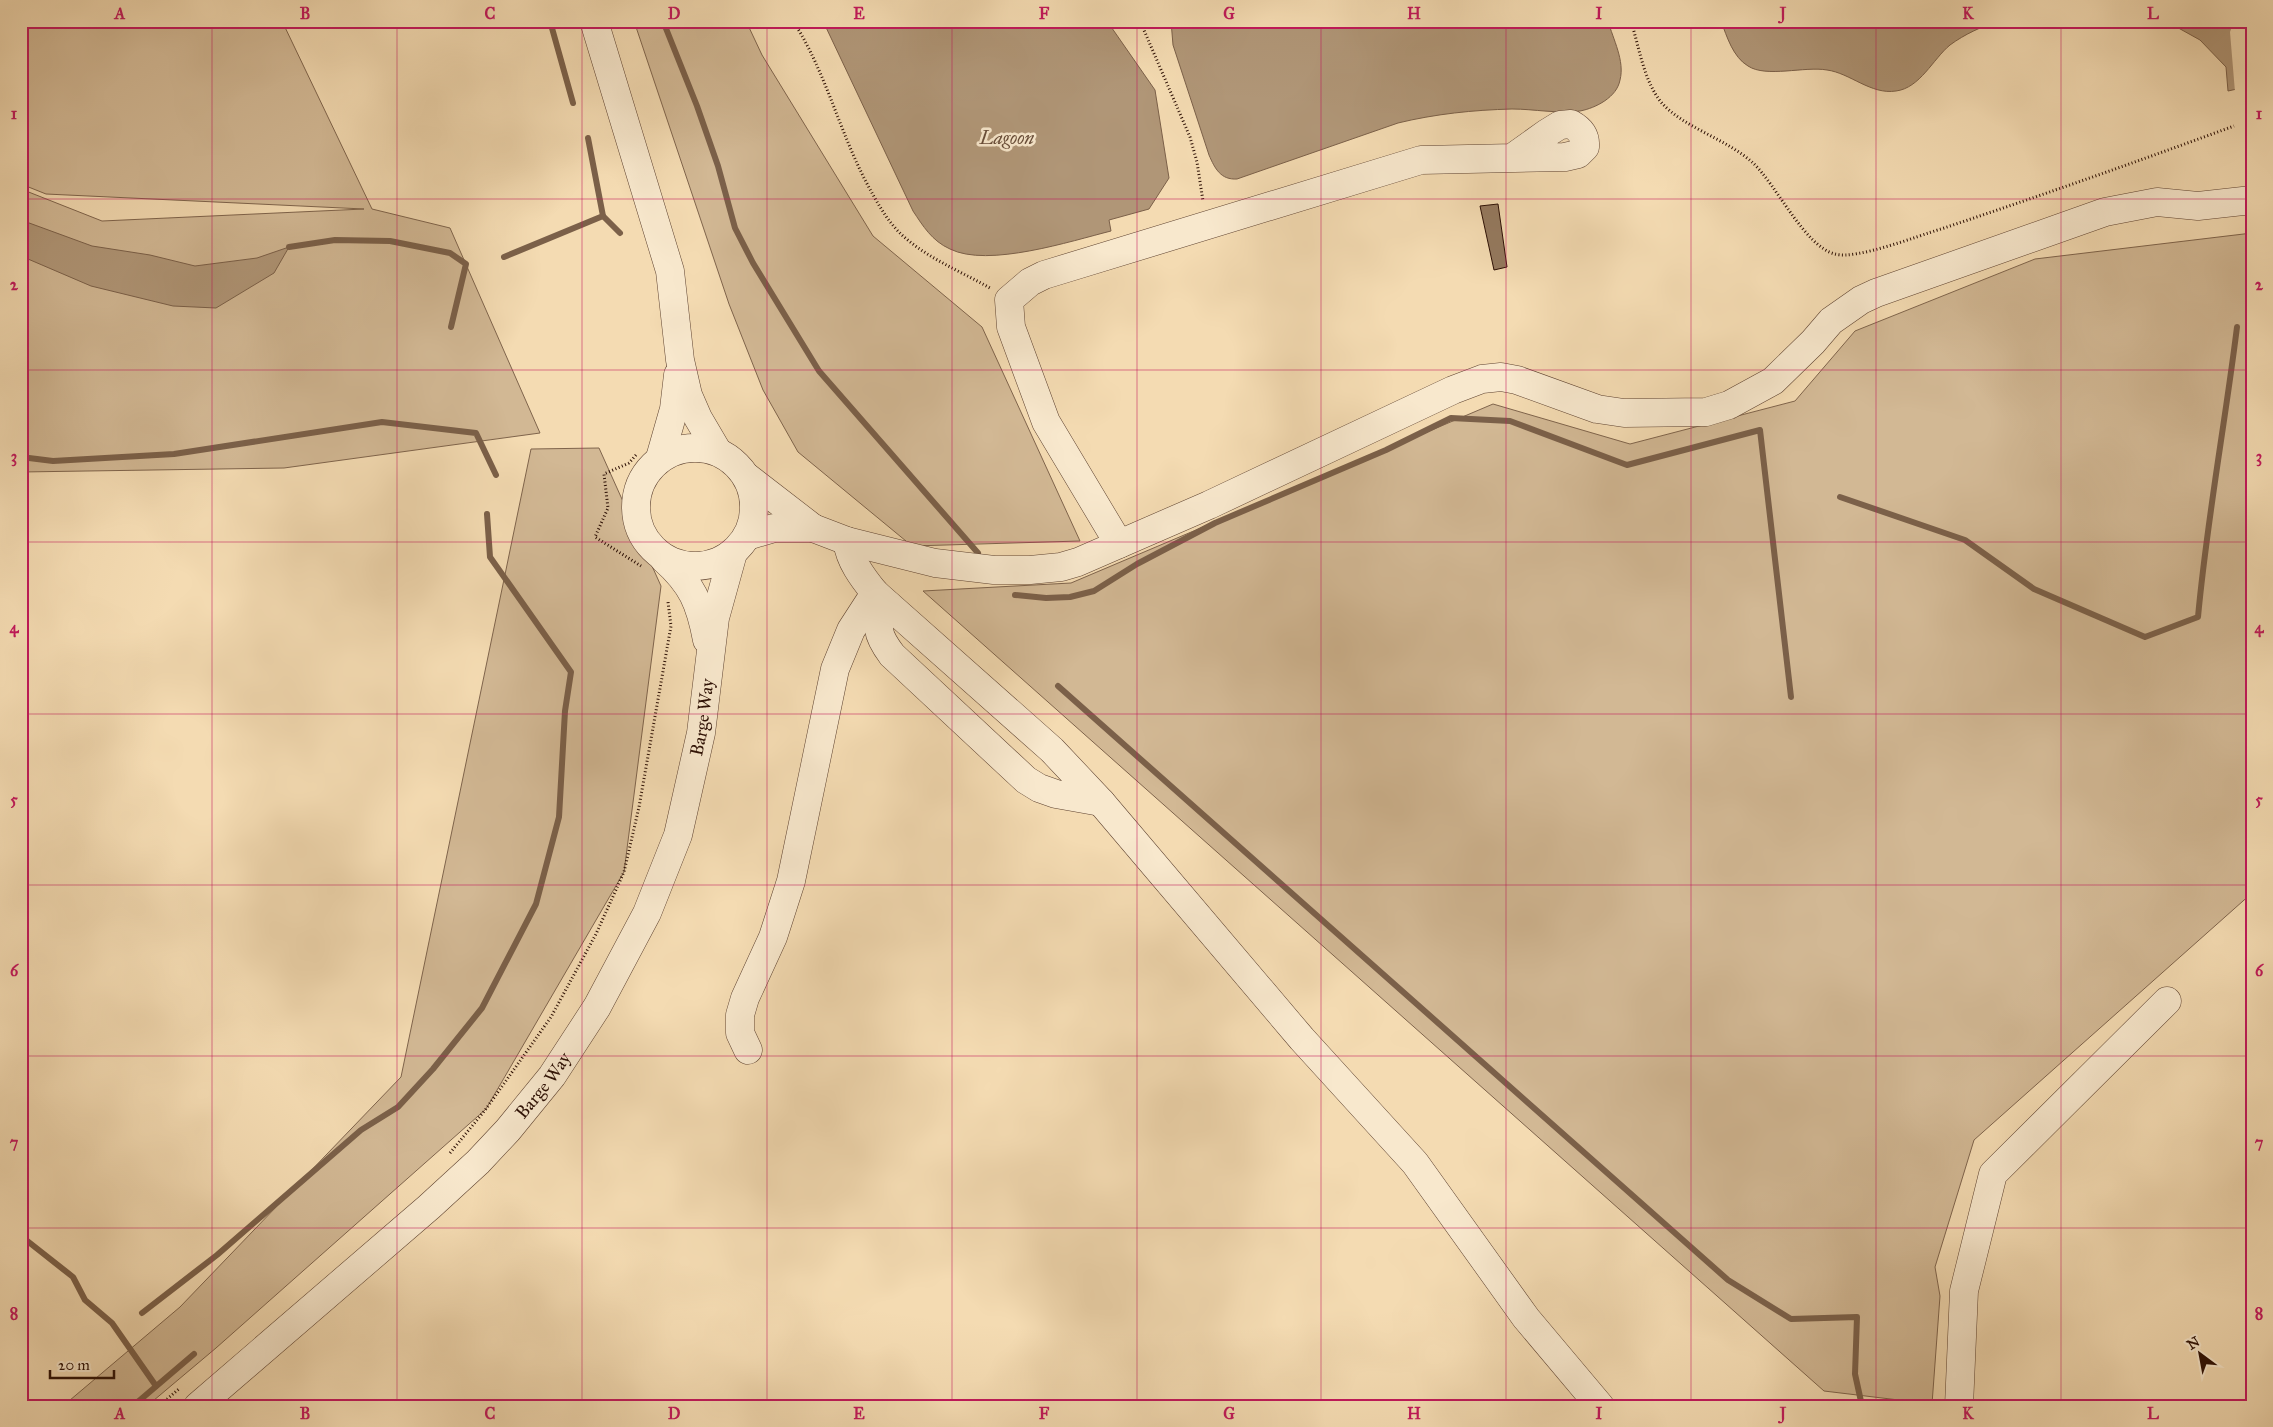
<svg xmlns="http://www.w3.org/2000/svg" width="2273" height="1427" font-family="'IM FELL Great Primer',serif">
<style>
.green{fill:#d2b894;stroke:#7f644c}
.water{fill:#b09677;stroke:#7b6049}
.pier{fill:#f4dbb2}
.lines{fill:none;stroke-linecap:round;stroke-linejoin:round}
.stream{stroke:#7b6049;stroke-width:6}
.building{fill:#94795e;stroke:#2c0f04}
.minor-casing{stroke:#5e4230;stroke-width:29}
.path{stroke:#2c0f04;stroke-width:3;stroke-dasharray:1 2.5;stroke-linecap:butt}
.minor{stroke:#f8e8cd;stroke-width:28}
.grid{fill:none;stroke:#c2185b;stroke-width:1;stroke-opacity:0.55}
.labels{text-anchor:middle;stroke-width:5;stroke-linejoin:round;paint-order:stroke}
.street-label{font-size:18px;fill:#2c0f04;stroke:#f8e8cd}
.water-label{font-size:19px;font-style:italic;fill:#674c38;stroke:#f8e8cd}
.neatline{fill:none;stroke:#c2185b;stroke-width:2}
.grid-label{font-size:16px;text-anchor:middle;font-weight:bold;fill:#c2185b}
</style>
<rect width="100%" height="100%" fill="#f4dbb2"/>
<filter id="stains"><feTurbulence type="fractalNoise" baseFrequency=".004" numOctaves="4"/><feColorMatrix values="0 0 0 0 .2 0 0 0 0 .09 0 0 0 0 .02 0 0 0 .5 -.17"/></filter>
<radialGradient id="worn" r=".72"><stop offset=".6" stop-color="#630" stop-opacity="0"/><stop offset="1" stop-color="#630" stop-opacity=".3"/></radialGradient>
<!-- green -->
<g class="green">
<polygon points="21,21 282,21 372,209 450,228 540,433 284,468 21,472 21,189 102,221 364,209 46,194 21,184"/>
<polygon points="634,21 746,21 762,55 873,236 982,327 1080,541 912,546 798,452 763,390 729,304"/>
<polygon points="2252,233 2252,893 1974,1140 1935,1267 1940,1296 1932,1404 1824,1391 923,591 1071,583 1493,404 1630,444 1795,401 1855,331 2035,259"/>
<polygon points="599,448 661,586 624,872 486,1109 216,1348 147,1406 63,1406 180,1307 401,1077 531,449"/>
</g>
<!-- water -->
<g class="water">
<path d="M 823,21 L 1107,21 L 1155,90 L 1169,178 L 1149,209 L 1109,220 L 1111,231 C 1071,241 988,268 950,249 C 932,241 923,226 913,211 Z"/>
<path d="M 1171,21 L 1608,21 C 1613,39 1625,61 1620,80 C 1617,97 1596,108 1580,111 C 1558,114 1534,109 1512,109 C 1473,110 1435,114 1398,123 L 1237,179 C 1221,180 1215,169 1209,155 L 1173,45 Z"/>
<path d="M 1721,21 L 1998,21 C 1981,27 1965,34 1950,45 C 1933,59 1920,88 1896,91 C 1871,95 1850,73 1827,70 C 1805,66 1766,78 1748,66 C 1733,57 1727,37 1721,21 Z"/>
<polygon points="2159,21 2252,21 2252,72 2235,70 2237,89 2228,91 2226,67 2200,40 2173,25"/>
<polygon points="21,220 92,246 150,255 195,266 257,258 289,247 274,273 216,308 173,306 91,286 21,256"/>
</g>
<!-- pier -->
<polygon class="pier" points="2234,21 2252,23 2252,75 2238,73 2239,89 2235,92 2230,32"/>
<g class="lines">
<!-- stream -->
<g class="stream">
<polyline points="550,21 573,103"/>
<polyline points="663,21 697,106 718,166 735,228 753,263 819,371 978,553"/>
<polyline points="603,216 620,233"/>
<polyline points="289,247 335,240 390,241 450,253 466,264 451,327"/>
<polyline points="504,257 603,216 588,138"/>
<polyline points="21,457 53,461 174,454 382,422 476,433 496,475"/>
<path d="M 1840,497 L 1965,540 L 2034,589 L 2145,637 L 2198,617 C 2207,519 2225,424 2237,327"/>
<polyline points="1015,595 1046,598 1070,597 1094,591 1137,564 1215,523 1386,450 1451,418 1510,421 1627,465 1760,430 1791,697"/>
<polyline points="1058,686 1728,1280 1791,1319 1857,1317 1855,1374 1862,1406"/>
<polyline points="21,1236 73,1277 85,1300 112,1323 156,1386"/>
<polyline points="142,1313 217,1255 361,1130 398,1107 433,1069 482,1008 536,904 559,817 565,711 571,672 490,557 487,514"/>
<polyline points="133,1406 194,1354"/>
</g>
</g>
<!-- building -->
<polygon class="building" points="1498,204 1507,267 1494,270 1480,206"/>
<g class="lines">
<!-- minor casing -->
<g class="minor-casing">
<g id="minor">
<polyline points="594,21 670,271 680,360 688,395 698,418 718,452"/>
<circle cx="695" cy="507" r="59"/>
<polyline points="660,458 674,409 678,375"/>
<polyline points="747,477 813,528"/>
<polyline points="747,536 774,528 813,528 847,541 935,563 994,570 1030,570 1061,567 1078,562 1209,505 1453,390 1482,379 1501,377 1517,380 1597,409 1624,413 1706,412 1729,405 1773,381 1813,342 1831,321 1861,300 1876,293 2105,212 2157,202 2198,206 2252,200"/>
<path d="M 847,541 C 850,561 862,577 875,593 L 1052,750 L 1101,802 L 1302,1039 L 1415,1163 L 1526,1318 L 1600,1406"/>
<path d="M 1119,544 L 1046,422 L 1011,327 L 1009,300 L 1030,282 L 1044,275 L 1421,160 L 1565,157 L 1578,154 L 1585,147 C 1586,136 1580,129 1571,124 L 1560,125 L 1547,133 L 1512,158"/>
<path d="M 664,559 C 692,584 700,603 707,640"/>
<path d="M 888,605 C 874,625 877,635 892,655 L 1026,780 L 1039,788 L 1056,794 L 1101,802"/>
<polyline points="748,1050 740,1033 740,1015 745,998 773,937 791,881 835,669 851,630 875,593"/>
<path id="s1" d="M 198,1406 L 429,1207 L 478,1162 L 508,1130 L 552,1076 L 597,1007 L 647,913 L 678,835 L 701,733 L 715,618 L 733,553"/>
<polyline points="1959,1406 1964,1291 1993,1174 2167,1001"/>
</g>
</g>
<!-- path -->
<g class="path">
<path d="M 793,21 C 826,71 841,138 871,191 C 879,206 889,223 902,235 C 927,258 960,271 990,288"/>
<polyline points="1140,21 1190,137 1197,162 1203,201"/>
<path d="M 1631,21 C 1639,47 1644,81 1661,102 C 1682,127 1727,139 1753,163 C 1776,184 1805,247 1835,254 C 1857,260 1917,236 1941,229 C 2040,196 2136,162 2234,126"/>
<polyline points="636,455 629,463 604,474 608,508 595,537 641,566"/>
<polyline points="450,1153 486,1109 551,1017 596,934 624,872 639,807 671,626 668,602"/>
<polyline points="159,1406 180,1388"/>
</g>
<!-- minor -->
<use href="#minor" class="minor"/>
</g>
<!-- grid -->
<path class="grid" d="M 212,21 L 212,1406M 397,21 L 397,1406M 582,21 L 582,1406M 767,21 L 767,1406M 952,21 L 952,1406M 1137,21 L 1137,1406M 1321,21 L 1321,1406M 1506,21 L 1506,1406M 1691,21 L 1691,1406M 1876,21 L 1876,1406M 2061,21 L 2061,1406M 21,199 L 2252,199M 21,370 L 2252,370M 21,542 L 2252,542M 21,714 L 2252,714M 21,885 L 2252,885M 21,1056 L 2252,1056M 21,1228 L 2252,1228"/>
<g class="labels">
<!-- street labels -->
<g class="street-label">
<text dy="6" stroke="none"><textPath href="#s1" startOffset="878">Barge Way</textPath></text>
<text dy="6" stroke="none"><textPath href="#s1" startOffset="472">Barge Way</textPath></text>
</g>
<!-- water labels -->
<g class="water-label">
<text x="1007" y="144">Lagoon</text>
</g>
</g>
<!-- margin -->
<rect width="2273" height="1427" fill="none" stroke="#f4dbb2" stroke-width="55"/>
<!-- north arrow -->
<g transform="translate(2200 1354) rotate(328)" stroke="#f8e8cd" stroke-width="4" paint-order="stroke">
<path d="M0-4L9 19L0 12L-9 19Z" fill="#2c0f04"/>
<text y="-8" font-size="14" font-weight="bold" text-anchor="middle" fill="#2c0f04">N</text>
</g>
<!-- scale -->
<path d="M50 1370v8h64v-8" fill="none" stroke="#2c0f04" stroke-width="2.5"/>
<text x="58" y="1370" font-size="15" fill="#2c0f04" stroke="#f8e8cd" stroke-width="4" paint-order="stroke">20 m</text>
<rect x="28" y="28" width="2218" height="1372" class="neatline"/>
<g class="grid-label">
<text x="120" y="19">A</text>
<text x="305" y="19">B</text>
<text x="490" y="19">C</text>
<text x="674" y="19">D</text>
<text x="859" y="19">E</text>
<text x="1044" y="19">F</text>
<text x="1229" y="19">G</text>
<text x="1414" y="19">H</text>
<text x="1599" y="19">I</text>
<text x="1783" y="19">J</text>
<text x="1968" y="19">K</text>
<text x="2153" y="19">L</text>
<text x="14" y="119">1</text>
<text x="2259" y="119">1</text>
<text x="14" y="290">2</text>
<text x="2259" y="290">2</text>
<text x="14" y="462">3</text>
<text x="2259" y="462">3</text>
<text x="14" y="633">4</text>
<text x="2259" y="633">4</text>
<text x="14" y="805">5</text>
<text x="2259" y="805">5</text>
<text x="14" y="976">6</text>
<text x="2259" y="976">6</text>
<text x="14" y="1148">7</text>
<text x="2259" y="1148">7</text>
<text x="14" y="1319">8</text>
<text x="2259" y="1319">8</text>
<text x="120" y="1419">A</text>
<text x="305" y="1419">B</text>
<text x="490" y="1419">C</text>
<text x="674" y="1419">D</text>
<text x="859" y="1419">E</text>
<text x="1044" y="1419">F</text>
<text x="1229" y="1419">G</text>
<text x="1414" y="1419">H</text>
<text x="1599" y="1419">I</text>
<text x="1783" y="1419">J</text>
<text x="1968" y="1419">K</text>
<text x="2153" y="1419">L</text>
</g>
<rect width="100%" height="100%" filter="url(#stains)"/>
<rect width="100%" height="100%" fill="url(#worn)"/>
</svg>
